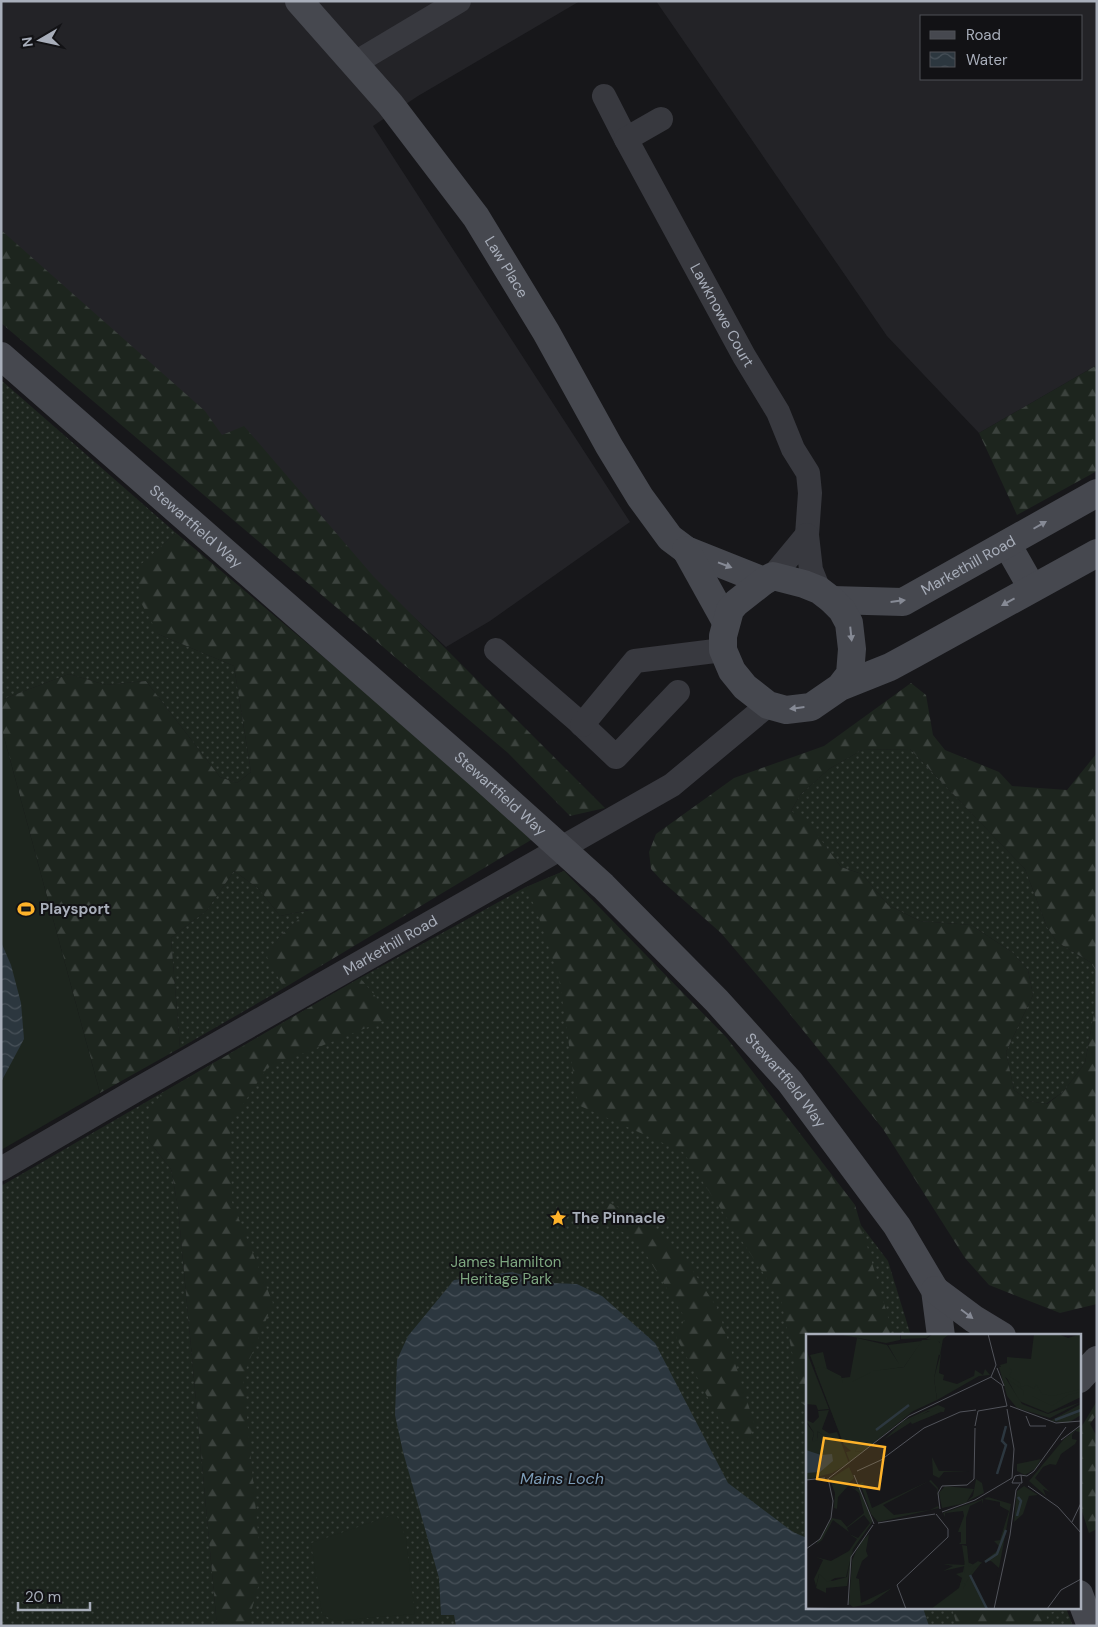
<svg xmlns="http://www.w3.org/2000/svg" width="1098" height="1627" font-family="'DM Sans',sans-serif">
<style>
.built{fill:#232327;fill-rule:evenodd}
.grass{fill:url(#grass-dots)}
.forest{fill:url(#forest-firs)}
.pitch{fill:#1d251e}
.water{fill:url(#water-waves)}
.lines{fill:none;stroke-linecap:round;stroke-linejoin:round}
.street{stroke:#38393f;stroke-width:24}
.secondary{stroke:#46484f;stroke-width:28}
.oneway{fill:#868a95}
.labels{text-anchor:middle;stroke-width:4;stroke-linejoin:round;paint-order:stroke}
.street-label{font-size:15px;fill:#a8aeba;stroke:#121215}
.poi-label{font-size:15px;font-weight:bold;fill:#a8aeba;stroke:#121215;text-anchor:start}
.park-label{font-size:15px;fill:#7ea780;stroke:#121215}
.water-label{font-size:16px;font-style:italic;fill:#7d9db8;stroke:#121215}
.inset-river{fill:none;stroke:#2c373f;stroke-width:2.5}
.inset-road{fill:none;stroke:#51535a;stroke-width:1}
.view{fill:#ffb32a;fill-opacity:0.15;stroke:#ffb32a;stroke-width:2.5}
.inset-edge{fill:none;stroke:#a8aeba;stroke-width:2.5}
</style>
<defs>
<pattern id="grass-dots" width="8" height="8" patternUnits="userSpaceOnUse" patternTransform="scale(1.25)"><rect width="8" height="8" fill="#1d251e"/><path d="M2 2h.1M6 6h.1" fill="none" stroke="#3b423d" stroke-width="1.8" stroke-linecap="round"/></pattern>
<pattern id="forest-firs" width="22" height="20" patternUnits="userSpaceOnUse" patternTransform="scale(1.25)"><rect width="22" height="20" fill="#1d251e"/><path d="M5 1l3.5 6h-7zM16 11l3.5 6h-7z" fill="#3b423d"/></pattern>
<pattern id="water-waves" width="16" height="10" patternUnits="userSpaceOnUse" patternTransform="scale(1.25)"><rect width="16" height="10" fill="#2c373f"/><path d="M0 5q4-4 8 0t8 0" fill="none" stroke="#485159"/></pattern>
</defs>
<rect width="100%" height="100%" fill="#17171a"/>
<!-- built -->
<g class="built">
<polygon points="1,1 580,1 418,96 373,126 630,522 490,621 446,647 1,235"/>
<path d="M 656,1 L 1097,1 L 1097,365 L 979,433 L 887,336 ZM 922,16 L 1082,16 L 1082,79 L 922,79 Z"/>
</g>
<!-- grass -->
<g class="grass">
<polygon points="1,380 176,533 140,566 158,634 234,666 251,772 237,783 220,777 146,681 106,685 69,674 1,700"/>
<polygon points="910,749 1025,869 1047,927 1057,942 1090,962 1097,972 1097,997 1085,1063 1064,1091 1046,1104 1029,1101 1014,1090 1006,1052 1033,995 1028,970 1012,952 971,925 920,921 888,905 862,874 841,867 807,822 791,811 800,795 829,769 862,750"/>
<polygon points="234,871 259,889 280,916 310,910 280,936 268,957 284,988 180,1048 171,938 207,910"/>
<polygon points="564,871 767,1101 888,1261 911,1336 807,1336 807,1608 1066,1608 1073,1626 238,1626 162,1094 148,1140 171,1169 178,1207 217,1626 1,1626 1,1186 360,978 524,888"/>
</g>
<!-- forest -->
<g class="forest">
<polygon points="1,230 205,411 222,435 244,426 374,577 605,808 570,816 508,753 1,323"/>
<polygon points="1097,365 1097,471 1017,515 979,433"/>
<polygon points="176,533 447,761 531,840 284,988 267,957 280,936 309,910 280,916 259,889 234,871 207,910 171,938 180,1048 100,1093 1,726 1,700 69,674 106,685 146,681 220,777 237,783 251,772 234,666 158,634 139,599 139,566"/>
<polygon points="911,683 926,695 933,735 945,750 999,772 1012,786 1067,790 1097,753 1097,972 1090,962 1057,942 1047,927 1025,869 910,749 862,750 829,769 800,795 791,811 807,821 841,867 862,874 888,905 920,921 971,925 1012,952 1028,970 1033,995 1006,1052 1014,1090 1029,1101 1047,1104 1064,1091 1085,1063 1097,997 1097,1304 1060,1313 989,1285 965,1258 883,1129 780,1002 721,933 663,882 651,869 649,852 656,834 734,778 824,746"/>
<polygon points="564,871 726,1037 855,1205 891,1327 889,1336 807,1336 807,1407 803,1404 781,1300 683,1152 578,1105 559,978 535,906 524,888"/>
<polygon points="360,978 393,1017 267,1068 230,1124 232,1202 273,1303 243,1376 262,1573 247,1626 217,1626 178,1207 171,1169 148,1140 150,1111 162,1093"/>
<polygon points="609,1203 649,1222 689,1265 718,1309 755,1426 748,1440 719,1419 676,1337 685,1318 639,1243 596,1214"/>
<polygon points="1097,1401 1097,1414 1090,1424 1097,1437 1097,1529 1089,1533 1079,1502 1079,1431"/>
<polygon points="952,1608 1061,1608 1046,1615 1049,1626 957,1626"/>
</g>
<!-- pitch -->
<g class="pitch">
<polygon points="1,726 100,1093 1,1150"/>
<polygon points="396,1514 406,1538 415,1614 334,1621 322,1614 311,1543"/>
</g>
<!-- water -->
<g class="water">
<polygon points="1,942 11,965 21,1003 24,1039 1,1082"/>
<polygon points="512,1272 552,1283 577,1284 602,1296 655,1343 728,1483 793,1532 807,1538 807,1608 923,1608 929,1626 456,1626 454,1615 441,1615 439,1578 403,1452 395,1415 397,1360 408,1336 454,1280"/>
</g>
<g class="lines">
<!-- street -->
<g class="street">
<polyline points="355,63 459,1"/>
<polyline points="604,96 626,139"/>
<path id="s1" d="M 661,119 L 626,139 L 744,356 L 778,412 L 793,449 L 808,473 L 810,493 L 807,535"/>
<polyline points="773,576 807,535 811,570 819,590"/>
<polyline points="496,650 578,721 616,757 678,692"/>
<polyline points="582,725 635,661 723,650"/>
<path id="s2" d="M 1,1169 L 138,1089 L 672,785 L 768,705"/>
</g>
<!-- secondary -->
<g class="secondary">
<path id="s3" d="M 299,1 L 390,104 L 476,217 L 546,332 L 609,446 L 640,497 L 670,538 L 686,550 L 764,581"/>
<path id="s4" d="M 1,356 L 483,778 L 603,886 L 717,1001 L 790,1082 L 897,1226 L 935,1290 L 941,1336"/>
<polyline points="1007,544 1032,588"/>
<polyline points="686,550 726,622"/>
<path id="s5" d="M 832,600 L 903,602 L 1097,493"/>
<polyline points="840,687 850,674 852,649 849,623 842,610 832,600 819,590 804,584 773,576 764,581 736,603 730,610 723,636 723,650 732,671 745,687 768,705 786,710 811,707 840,687 890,667 914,654 1097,553"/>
<polyline points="935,1290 974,1319 1002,1336"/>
<polyline points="1079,1379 1097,1360"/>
<polyline points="1079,1594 1091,1626"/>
</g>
</g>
<!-- one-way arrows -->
<defs><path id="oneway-solid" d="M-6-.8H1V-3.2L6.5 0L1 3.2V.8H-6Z" transform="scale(1.25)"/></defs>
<g class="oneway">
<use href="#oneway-solid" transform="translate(1040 525) rotate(-30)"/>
<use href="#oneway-solid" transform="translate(725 565) rotate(21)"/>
<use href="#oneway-solid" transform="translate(898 601) rotate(-7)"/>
<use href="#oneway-solid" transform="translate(1008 602) rotate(151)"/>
<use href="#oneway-solid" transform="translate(851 634) rotate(84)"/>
<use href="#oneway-solid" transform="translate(797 708) rotate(173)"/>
<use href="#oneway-solid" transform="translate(967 1314) rotate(37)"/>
</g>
<!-- icons -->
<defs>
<g id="stadium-bare" transform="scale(1.35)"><path d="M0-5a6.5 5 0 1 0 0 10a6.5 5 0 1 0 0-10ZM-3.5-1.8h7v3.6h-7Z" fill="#ffb32a" stroke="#121215" stroke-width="2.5" paint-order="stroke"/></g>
<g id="sight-bare" transform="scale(1.35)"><path d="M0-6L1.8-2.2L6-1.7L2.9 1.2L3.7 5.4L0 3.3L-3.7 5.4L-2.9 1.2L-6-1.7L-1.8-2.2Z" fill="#ffb32a" stroke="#121215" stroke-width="2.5" paint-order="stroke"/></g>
</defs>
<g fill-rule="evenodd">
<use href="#stadium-bare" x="26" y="909"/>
<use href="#sight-bare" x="558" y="1218"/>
</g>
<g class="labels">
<!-- street labels -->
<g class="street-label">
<text dy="5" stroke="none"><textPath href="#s3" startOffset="338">Law Place</textPath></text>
<text dy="5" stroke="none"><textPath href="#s1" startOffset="241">Lawknowe Court</textPath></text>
<text dy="5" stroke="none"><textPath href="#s4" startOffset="259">Stewartfield Way</textPath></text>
<text dy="5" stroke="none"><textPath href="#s5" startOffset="146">Markethill Road</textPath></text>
<text dy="5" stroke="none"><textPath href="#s4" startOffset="664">Stewartfield Way</textPath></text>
<text dy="5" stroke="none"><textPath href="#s2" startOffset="449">Markethill Road</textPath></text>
<text dy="5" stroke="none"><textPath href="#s4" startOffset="1069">Stewartfield Way</textPath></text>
</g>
<!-- poi labels -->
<g class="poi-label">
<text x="40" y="914">Playsport</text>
<text x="572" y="1223">The Pinnacle</text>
</g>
<!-- park labels -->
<g class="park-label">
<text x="506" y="1267">James Hamilton<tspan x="506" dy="17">Heritage Park</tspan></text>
</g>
<!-- water labels -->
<g class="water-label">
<text x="562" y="1484">Mains Loch</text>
</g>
</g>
<!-- overview -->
<g transform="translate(806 1334)">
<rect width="275" height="275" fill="#17171a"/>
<path d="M 31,0 L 94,0 L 94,6 L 80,9 ZM 95,0 L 125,0 L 120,4 L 95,5 ZM 127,0 L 142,1 L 137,5 L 134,21 L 130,20 L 134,8 L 120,5 ZM 228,0 L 252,0 L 262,4 L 275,0 L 275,63 L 242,79 L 213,67 L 194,31 L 201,29 L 201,23 L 225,25 ZM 51,4 L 81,11 L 93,30 L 82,11 L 116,7 L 98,33 L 77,36 L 107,77 L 58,117 L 49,118 L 52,109 L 38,111 L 4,21 L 17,18 L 21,35 L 36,44 L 44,43 ZM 0,14 L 3,24 L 23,75 L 12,76 L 10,71 L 0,70 ZM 132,71 L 139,74 L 138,78 L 122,77 L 79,105 L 97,87 ZM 0,89 L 8,99 L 6,107 L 12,104 L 11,97 L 17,101 L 31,98 L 43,129 L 26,139 L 0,146 ZM 126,123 L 133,137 L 163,137 L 138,138 L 133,144 L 127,141 ZM 58,201 L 47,217 L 41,252 L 20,254 L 20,259 L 10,254 L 13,240 L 26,247 L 41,243 L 46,218 ZM 159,227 L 168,231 L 176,228 L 165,242 L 180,275 L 125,275 L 153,254 L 156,244 L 150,240 L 157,238 Z" fill="#1d251e"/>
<path d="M 135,18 L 133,39 L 138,41 L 137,46 L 151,50 L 168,42 L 169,36 L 177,41 L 179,35 L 184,41 L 173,42 L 131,66 L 128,44 ZM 193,33 L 203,33 L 206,37 L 203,42 L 214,49 L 215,53 L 221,51 L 228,55 L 230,50 L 236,60 L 247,62 L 275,55 L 275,58 L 262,61 L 246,72 L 226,62 L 218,62 L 217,56 L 199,43 L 216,70 L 242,80 L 275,68 L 244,84 L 211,74 L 201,62 ZM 275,70 L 275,81 L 262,89 L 244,87 ZM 131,74 L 135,78 L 106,90 L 103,86 ZM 23,76 L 16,95 L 24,100 L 17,101 L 11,97 L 12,106 L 6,108 L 8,99 L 0,86 L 7,89 L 13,83 L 12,77 ZM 275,92 L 274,98 L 269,97 L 266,101 L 266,105 L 271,106 L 269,110 L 255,120 L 250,131 L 244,130 L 237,133 L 229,144 L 244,158 L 237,155 L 240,162 L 223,147 L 258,105 ZM 53,109 L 49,118 L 58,117 L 44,128 L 40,118 L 45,117 L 38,111 ZM 235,125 L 229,135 L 219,141 L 211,137 L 211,130 ZM 43,133 L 48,144 L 43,149 L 49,155 L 52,152 L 67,187 L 47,215 L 40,243 L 29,244 L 22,248 L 13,240 L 10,252 L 8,245 L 17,226 L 10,223 L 25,227 L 43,217 L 51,205 L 43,200 L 52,204 L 64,189 L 58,181 L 41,194 L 43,198 L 27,186 L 16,206 L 10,211 L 26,184 L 35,186 L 41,193 L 58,179 L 53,159 L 43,151 L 32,163 L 31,175 L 28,174 L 29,159 L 24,145 ZM 170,145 L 176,149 L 178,159 L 160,168 L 167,162 ZM 125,146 L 132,154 L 131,162 L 131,155 L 123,147 L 77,171 L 88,181 L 124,176 L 132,172 L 129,165 L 133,174 L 72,188 L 65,180 L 54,149 L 57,148 L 66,174 ZM 218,152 L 232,161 L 223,162 L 217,180 L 208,188 L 211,157 ZM 182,163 L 205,170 L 188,261 L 193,234 L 185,227 L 178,227 L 191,217 L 193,212 L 188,207 L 194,206 L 203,177 L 194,172 L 194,168 L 178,165 ZM 177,165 L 177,170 L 176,166 L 164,172 L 160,184 L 160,210 L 153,210 L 155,208 L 155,198 L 152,198 L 158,182 L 157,177 L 139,179 L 139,183 L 137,179 ZM 63,200 L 60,217 L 62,222 L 56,227 L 50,244 L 53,245 L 55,269 L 86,254 L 64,270 L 47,273 L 43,270 L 46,227 L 53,210 ZM 156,211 L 161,212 L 163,233 L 172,227 L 176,229 L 168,234 L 157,255 L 159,249 L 154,250 L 157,246 L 154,239 L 158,239 L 159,232 L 137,237 L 147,232 L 137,230 L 159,231 Z" fill="#1d251e"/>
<path d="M 139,152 L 168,155 L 160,169 L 136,174 L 133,159 Z" fill="#1d251e"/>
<path d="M 116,6 L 131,6 L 135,10 L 128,44 L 131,66 L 92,84 L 69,107 L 38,111 L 9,35 L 15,32 L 35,42 L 37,49 L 44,49 L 67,37 L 98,33 Z" fill="#1d251e"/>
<path d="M 0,116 L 15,121 L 26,120 L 27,127 L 14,138 L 0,139 Z" fill="#2c373f"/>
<path class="inset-river" d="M 249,86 L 275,76M 70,96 L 103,71M 191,140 L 200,111 L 196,107 L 200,92M 211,182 L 215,167 L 212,163M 179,228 L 191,220 L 200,196M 164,241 L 181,275"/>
<path class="inset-road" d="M 182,0 L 190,31 L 185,43 L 196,51 L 201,72M 191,34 L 198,52M 204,72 L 250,89 L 275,87M 201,75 L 208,115 L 206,144M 172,77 L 201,72M 220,82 L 224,92 L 240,92M 169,92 L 172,77M 255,106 L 275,91M 51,137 L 75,126 L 118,94 L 154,78 L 170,76M 48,141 L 68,190M 215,141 L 216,149 L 206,149 L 209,142 L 214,141 L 221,142 L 228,137 L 260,93M 23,144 L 103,82 L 185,43M 0,146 L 19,144M 222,152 L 252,173 L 275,199M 134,175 L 132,159 L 136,152 L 161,151 L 168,145 L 169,94M 136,178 L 169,166 L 206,144M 266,188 L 275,169M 72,189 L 129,180M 0,215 L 14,205 L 25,184 L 27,167 L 22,144M 42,271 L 45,223 L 67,191M 0,274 L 48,275M 100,275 L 91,251 L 142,203 L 142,195 L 130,180M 188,275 L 204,201 L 210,156 L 214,150M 241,275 L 255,256 L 275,245"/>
<path class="view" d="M 18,104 L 79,113 L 73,155 L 11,145 Z"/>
<rect width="275" height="275" class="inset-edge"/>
</g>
<!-- border -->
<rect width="1098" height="1627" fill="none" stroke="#a8aeba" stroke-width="5"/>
<!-- legend -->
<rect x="920" y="15" width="162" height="65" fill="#121215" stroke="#4e5057"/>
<rect x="930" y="31" width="25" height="8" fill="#46484f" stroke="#4e5057"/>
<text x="966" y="40" font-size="15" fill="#a8aeba">Road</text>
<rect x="930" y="52" width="25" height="15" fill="url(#water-waves)" stroke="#4e5057"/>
<text x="966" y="65" font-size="15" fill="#a8aeba">Water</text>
<!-- north arrow -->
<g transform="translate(40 40) rotate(261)" stroke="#121215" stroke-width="4" paint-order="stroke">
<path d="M0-4L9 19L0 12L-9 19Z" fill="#a8aeba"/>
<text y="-8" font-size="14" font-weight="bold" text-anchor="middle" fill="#a8aeba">N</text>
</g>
<!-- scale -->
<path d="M18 1602v8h72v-8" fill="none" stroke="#a8aeba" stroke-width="2.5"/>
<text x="25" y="1602" font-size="15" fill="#a8aeba" stroke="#121215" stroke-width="4" paint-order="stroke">20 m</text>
</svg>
